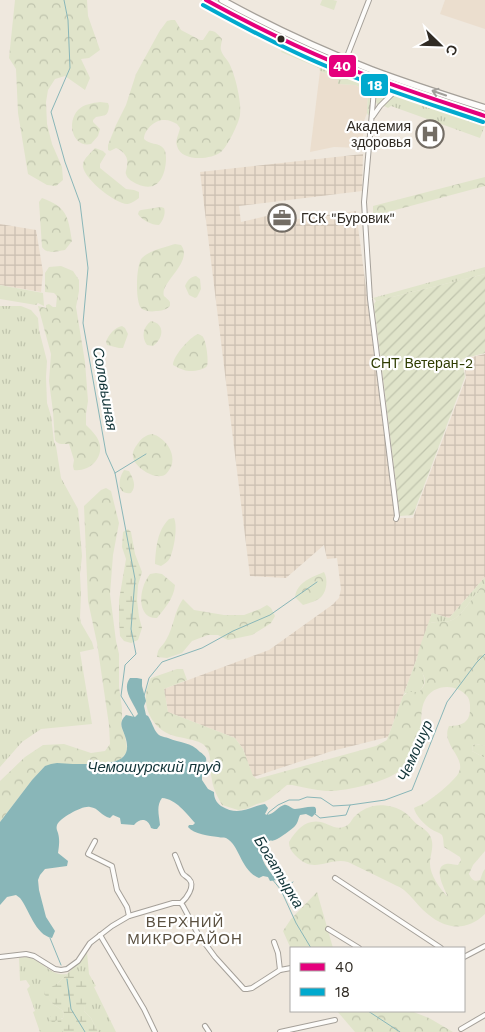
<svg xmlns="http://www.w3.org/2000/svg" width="485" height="1032" font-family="'Work Sans',sans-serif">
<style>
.built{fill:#ebdece}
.industrial{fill:url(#industrial-grid)}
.grass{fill:url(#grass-tufts)}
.forest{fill:url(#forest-crowns)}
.wetland{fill:url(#wetland-marsh)}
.garden{fill:url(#garden-furrows)}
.pitch{fill:#e0e4ca}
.water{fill:#89b6b8}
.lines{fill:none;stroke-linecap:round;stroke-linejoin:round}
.stream{stroke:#89b6b8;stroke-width:1}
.minor-casing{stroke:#a5a099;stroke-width:6}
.secondary-casing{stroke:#a5a099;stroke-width:8}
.minor{stroke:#fdfcfa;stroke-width:4}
.secondary{stroke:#fdfcfa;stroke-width:5.5}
.bus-1-casing{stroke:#fff;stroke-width:8}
.bus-2-casing{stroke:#fff;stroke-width:8}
.bus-1{stroke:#e5007d;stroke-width:4}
.bus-2{stroke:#00a9ce;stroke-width:4}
.oneway{stroke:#a19e9a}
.bus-dot{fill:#302b24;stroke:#fff;stroke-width:2}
.labels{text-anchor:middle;stroke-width:4.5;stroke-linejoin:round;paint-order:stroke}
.poi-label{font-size:14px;fill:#302b24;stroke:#fff;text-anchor:end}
.park-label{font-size:14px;fill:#2f3c02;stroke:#fff}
.water-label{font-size:15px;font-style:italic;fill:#113337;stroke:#fff}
.neighbourhood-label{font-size:15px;letter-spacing:1px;fill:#5b5141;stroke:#fff}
.line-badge{stroke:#fff;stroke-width:2}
.badge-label{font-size:14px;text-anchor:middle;font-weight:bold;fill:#fff}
</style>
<defs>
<pattern id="industrial-grid" width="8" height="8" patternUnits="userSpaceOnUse" patternTransform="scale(1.25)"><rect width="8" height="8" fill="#ebdece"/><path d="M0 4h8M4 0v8" fill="none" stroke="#cabfb1"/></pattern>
<pattern id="grass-tufts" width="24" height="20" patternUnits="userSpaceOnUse" patternTransform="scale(1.25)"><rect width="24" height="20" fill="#e0e4ca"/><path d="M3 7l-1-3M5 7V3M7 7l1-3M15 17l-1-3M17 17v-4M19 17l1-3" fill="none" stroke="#c0c4ad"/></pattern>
<pattern id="forest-crowns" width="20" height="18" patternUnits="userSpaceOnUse" patternTransform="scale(1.25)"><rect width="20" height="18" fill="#e0e4ca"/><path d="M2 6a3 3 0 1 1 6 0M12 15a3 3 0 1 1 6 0" fill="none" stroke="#c0c4ad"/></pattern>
<pattern id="wetland-marsh" width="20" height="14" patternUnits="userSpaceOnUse" patternTransform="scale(1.25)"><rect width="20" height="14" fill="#e0e4ca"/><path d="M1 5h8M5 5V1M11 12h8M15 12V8" fill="none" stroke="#c0c4ad"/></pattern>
<pattern id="garden-furrows" width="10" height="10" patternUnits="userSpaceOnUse" patternTransform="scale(1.25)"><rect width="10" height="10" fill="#e0e4ca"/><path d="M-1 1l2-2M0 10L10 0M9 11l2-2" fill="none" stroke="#c0c4ad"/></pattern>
</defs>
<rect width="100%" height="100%" fill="#efe8de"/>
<!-- built -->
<g class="built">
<polygon points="445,0 485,0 485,29 440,14"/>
<polygon points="320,71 338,79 338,84 355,85 368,91 367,113 364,121 362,148 334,147 310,152"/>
</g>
<!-- industrial -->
<g class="industrial">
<polygon points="363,154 362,191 239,206 241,222 283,212 284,221 356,211 396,519 401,518 413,518 466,378 464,359 485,354 485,577 449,618 432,613 417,658 388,737 332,751 253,777 243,749 235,738 168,712 164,689 269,650 332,605 339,598 341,589 337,558 327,559 324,545 286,578 250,576 200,172"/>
<polygon points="0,224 36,230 43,272 41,292 0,285"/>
</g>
<!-- grass -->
<g class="grass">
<polygon points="280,45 370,79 373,86 371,114 368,115 367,113 368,91 355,85 338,84 338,79 320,71 319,68 281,52 282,50"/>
<path d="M 375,81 L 395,88 L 378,105 L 377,104 C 373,98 377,89 375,81 Z"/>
<polygon points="399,90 485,121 485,125 480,138 391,106 388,108 384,106 384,104 394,93"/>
<polygon points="485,267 485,274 376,301 373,298"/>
<polygon points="0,285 43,293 44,306 38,303 36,305 0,299"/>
<polygon points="0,306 21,306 31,310 38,318 39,330 47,361 46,377 47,403 51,416 54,442 56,446 61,478 78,509 82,556 80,574 81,594 80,618 81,623 92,642 94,649 80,652 92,724 41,729 22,742 0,767"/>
<path d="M 485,577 L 485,584 L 483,584 C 476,593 461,617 452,620 C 444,624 437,620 428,624 L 432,613 L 449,618 Z"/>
<path d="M 417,658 C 418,672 432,678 419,692 L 405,693 L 403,696 Z"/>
<polygon points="476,744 485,746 485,758 472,751 473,745"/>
<polygon points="87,952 89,974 96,986 94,987 116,1032 98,1032 91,1018 84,1011 86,996 74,969 72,969"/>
<path d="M 26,957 C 41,959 51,977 67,974 L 58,983 L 44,993 L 53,1004 L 62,1010 L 64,1014 L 63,1018 L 60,1019 L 57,1017 L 56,1020 L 59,1021 L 63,1032 L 40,1032 L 33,1012 L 35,1011 L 27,989 L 30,986 L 26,980 L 20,981 L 19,958 Z"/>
</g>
<!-- forest -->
<g class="forest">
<polygon points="15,0 87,0 88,16 100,50 89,58 81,59 90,78 85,90 65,76 55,79 48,90 46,102 47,124 52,144 62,167 63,180 56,186 47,185 28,174 18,113 16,69 9,58"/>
<path d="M 171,20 L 175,20 L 181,30 L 200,40 L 203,40 L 209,31 C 215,30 218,35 222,39 C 222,42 220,47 221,50 C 222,55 227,59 229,63 C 235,74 242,103 240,115 C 239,123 227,147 221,152 C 211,160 181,162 177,146 C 175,140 179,134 180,128 L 177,124 C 173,122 169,120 165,120 C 155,119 144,130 144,139 C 149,145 159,142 164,149 C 166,152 166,156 166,160 C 165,178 157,193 137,184 C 133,182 127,179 126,174 C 125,172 127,169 127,166 C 129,158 124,151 116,148 L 110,151 L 108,150 L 108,145 L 116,125 L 126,105 L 136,74 L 159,32 L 167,21 Z"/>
<path d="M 100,102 L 108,103 L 109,106 C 108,117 105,115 96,117 L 93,120 L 93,122 L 100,129 L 98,136 L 91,144 C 73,148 66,123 78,110 C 84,104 93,103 100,102 Z"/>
<path d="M 95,148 L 103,151 L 106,154 L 100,164 L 100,168 L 126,189 L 134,190 L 139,192 L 139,198 C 136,200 132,203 128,204 C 116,205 80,176 83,164 C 84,158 91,153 95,148 Z"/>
<polygon points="485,177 485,186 373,216 373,206"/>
<path d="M 42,198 C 67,207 68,216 72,241 L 65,250 C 57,251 47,255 42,247 L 39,202 Z"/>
<path d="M 161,207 L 164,208 C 166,213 163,221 159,225 C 151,225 142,220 138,214 L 139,211 L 141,210 Z"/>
<path d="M 175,244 L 181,245 C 194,262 159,283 164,296 C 165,297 169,300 170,302 L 170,306 C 166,310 161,311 156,311 C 151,312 144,311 141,308 C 135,301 136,264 142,258 C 148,251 166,247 175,244 Z"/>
<path d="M 61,266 L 73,271 L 79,280 L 79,291 L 76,307 L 85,362 L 88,401 L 86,414 L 86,425 C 92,431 99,437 100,446 C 102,460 88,472 74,470 L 73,466 L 74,460 L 69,444 C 63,444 58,445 55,440 L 53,412 L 49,381 L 51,354 L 38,306 L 46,308 L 46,305 L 49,304 L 53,307 L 56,307 L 57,296 L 54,293 L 45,292 L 45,273 L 49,267 Z"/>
<path d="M 196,276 L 200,279 L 201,289 L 197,297 L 195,298 L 189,295 L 185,286 C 187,281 190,277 196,276 Z"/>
<path d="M 151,321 C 166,324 163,339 153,346 L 147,345 C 141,337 143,327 151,321 Z"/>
<path d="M 122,326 L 125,328 L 128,334 L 123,348 L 119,348 L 107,345 L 106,342 C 108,335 115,327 122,326 Z"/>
<path d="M 198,334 C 200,335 201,335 202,336 C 206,338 209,362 207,366 C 203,371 189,372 184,370 C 180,369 177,367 173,365 C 173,356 190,337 198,334 Z"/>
<path d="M 152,434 C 164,437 175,451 172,464 C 171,467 169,471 166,474 C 157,482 133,467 133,456 C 132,451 136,446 139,442 C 142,438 146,435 152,434 Z"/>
<path d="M 124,470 L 129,471 C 133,478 137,486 131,493 C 116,495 118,479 124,470 Z"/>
<polygon points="106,488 111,491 119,523 113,555 110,594 116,641 119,654 119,687 122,708 122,719 121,724 122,729 125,736 127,748 126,753 120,760 106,764 88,764 45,766 32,780 0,822 0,781 25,757 43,745 64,744 91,753 105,751 110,744 109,725 97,643 88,601 84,506 101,490"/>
<path d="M 174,518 C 178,527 174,549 170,558 C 168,562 164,564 161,566 L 155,564 C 156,548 157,531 169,519 Z"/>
<path d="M 324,572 C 328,579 327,590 322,596 C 318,601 309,603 303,605 L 295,597 C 297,582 312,577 324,572 Z"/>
<path d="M 156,573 L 162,574 L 175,585 C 174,598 165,608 157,618 C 141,619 139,600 143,588 C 144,583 147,578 150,574 Z"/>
<path d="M 483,584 L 485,584 L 485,746 L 476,744 L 473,745 L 472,751 L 485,758 L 485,851 L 473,865 L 469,874 C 472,880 474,882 480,880 C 482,876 482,872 485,869 L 485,914 C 464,934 442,928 423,910 C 417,904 411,896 404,890 C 399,886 392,884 387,881 C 374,875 361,868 348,862 C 328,857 314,875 296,856 C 292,852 289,848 289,842 C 299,826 310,816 329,825 C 334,827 338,829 343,827 C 349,826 351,821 354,817 C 359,812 367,807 374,806 C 383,804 397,807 404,812 C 409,815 413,821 418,825 C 423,828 429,832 431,838 C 434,845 431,853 430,861 C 429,874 439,888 448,897 C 445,890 432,867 446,864 C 450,863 455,865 458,865 L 461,860 L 460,857 L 444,847 C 443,843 444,839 442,835 C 439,832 435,832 431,829 C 425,825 415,815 414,808 C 416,807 418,806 421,805 C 429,802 453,782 458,774 C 468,758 440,745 449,726 C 463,726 471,722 470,706 C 470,703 469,698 467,696 C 455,682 432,685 425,700 C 420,709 422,721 420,731 C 419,736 417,743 414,749 C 411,757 406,765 399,771 C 387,782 343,792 326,791 C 315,790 303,787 292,785 L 287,785 L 270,799 L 264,802 L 257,804 L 246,809 L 238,810 L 222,805 C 218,797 213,789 212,780 C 209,769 213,755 205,746 C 201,741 191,740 184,738 C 179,737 173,736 169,734 C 153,727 144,710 146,693 C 147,688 149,683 151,678 L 177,669 L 183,669 L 187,680 L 164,689 L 168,712 L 235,738 L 243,749 L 253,776 L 257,779 L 376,746 L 387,740 L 403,696 L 408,692 L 419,692 C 434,677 416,672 417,659 C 418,649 425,634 428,624 C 437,620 444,624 452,620 C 461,617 476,593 483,584 Z"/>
<path d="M 183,599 L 194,610 L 224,615 L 244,615 L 260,609 L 267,605 L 271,608 L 275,616 L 271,623 L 265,627 L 252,635 L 228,640 L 218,635 L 208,635 L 192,641 L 182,653 L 167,658 L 157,657 C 158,646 162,648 166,640 C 174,627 174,611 183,599 Z"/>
<polygon points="317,892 333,948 291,949 283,931 291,919"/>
<polygon points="337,1011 411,1011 429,1018 453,1032 355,1032"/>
</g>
<!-- wetland -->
<g class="wetland">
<polygon points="128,529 131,532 135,554 142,572 138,585 137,600 139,617 142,628 138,640 131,643 124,641 120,636 119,620 119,600 126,559 122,547 123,532"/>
<path d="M 72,969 L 74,969 L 77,970 C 84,978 92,985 86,996 L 88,1002 L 85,1006 L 84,1011 L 91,1018 L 98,1032 L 63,1032 L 57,1020 L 53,1023 L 50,1020 L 50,1017 L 53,1014 L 62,1019 L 63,1018 L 64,1014 L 62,1010 L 53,1004 L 44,994 L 45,991 L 58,983 Z"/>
</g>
<!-- garden -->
<polygon class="garden" points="485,274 485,353 462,359 465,377 413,515 400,516 374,304 376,301"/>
<!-- pitch -->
<polygon class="pitch" points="322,0 333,0 337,1 334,10 320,5"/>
<!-- water -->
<path class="water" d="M 130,678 L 137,678 L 142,679 L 142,686 L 146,701 L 144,706 L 146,715 L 148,716 C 151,720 154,730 157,733 C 159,736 164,737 168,738 C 180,743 191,742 200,752 C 202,753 205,756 206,758 C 207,762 205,769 204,774 L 202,775 L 202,780 L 208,789 L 214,792 C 214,798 216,802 221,806 C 239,817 248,807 265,804 L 268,808 L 265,814 L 267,815 C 274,814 279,806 284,805 C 288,804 291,809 295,809 C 302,809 308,806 315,807 L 316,809 L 316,813 L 312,817 L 306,814 L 300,815 C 298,819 298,823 295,826 C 292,829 280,838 275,840 C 270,842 272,839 268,842 C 252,852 269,871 277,880 L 270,881 L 268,877 L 263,876 L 259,878 C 240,870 240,845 226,838 C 223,837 222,838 218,837 C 209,836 194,834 188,827 L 189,825 L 193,825 L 195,823 C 186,813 176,799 162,798 C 156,806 159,815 160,825 L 157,829 L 154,829 L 151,828 C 148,818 140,818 134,825 L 121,824 L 120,818 L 113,815 L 110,818 C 101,816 99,808 90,807 C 83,805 60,818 57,825 C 56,829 57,830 58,833 C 60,840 59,846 58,853 L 68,861 L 67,866 L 45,869 L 40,875 L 38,880 L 39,890 L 46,917 L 55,931 L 52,938 C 35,935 29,909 20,898 L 16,895 L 7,897 L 0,905 L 0,822 L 32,780 L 45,766 L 51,764 L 57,763 C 68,764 78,764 88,764 C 107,763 135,765 125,736 C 122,727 118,723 126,715 L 135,717 L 138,714 C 134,703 121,690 130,678 Z"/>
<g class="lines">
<!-- stream -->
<g class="stream">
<polyline points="64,0 68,20 70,68 51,112 65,162 80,203 88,268 83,323 106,453 115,473 135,579 131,629 136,654 125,665 121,696 134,717"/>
<polyline points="115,473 146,454"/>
<polyline points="144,696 149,678 162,662 202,648 233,631 270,615 317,582"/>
<polyline points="315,814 320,818 346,815 350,805 385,800 412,790 447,702 477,662 485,654"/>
<polyline points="267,815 269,812 278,805 289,800 299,800 307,797 321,798 333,806 350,805"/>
<polyline points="272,879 281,890 296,923 311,948"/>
<polyline points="281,890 293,882"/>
<polyline points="50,938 61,965"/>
<polyline points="67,979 71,1009 85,1032"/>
<polyline points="368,1011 400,1032"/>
</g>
<!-- minor casing -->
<g class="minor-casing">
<g id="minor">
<polyline points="346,59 369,0"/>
<polyline points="371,77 373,82 374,90 364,202 370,299 397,516 396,519"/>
<polyline points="373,116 380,106 400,86"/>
<polyline points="95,841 88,854 112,866 117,890 127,907 129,916"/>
<path d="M 175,855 C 178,861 180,869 183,874 C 185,876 187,877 189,879 C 196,886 186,899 181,903"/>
<polyline points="335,878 441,948"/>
<polyline points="328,929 359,948"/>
<polyline points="100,935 144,1009 155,1032"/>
<polyline points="274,942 278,953 280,970"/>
<polyline points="0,957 26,954 34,956 55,969 61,970 67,969 78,961 90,943 112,926 129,916 173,903 181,903 183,906 198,934 215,957 244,989 247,989 252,988 280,970 291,968"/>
<polyline points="464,957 485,946"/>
<polyline points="205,1026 209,1032"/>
<polyline points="461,1029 485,1015"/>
<polyline points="280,1032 335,1020"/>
</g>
</g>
<!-- secondary casing -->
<g class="secondary-casing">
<g id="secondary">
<path d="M 206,0 C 241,19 276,38 312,53 C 368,78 427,96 485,116"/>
<path d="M 222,0 C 271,27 321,50 372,70 C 409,84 447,96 485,108"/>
</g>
</g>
<!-- minor -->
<use href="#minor" class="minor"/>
<!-- secondary -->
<use href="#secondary" class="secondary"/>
<!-- bus-1 casing -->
<g class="bus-1-casing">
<path id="bus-1" d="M 206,0 C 248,23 290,44 333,62 C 383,83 434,99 485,116"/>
</g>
<!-- bus-2 casing -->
<g class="bus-2-casing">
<path id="bus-2" d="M 203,5 C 245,28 288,51 333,69 C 382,89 433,105 483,122"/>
</g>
<!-- bus-1 -->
<use href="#bus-1" class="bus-1"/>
<!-- bus-2 -->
<use href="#bus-2" class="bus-2"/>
</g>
<!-- one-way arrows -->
<defs><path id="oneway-shaft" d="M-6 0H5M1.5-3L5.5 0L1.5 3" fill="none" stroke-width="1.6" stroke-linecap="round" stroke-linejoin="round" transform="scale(1.25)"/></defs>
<use class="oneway" href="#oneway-shaft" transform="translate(439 93) rotate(-161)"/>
<!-- icons -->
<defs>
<g id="hospital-ring" transform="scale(1.4375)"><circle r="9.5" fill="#fff" stroke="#736d65" stroke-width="1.5"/><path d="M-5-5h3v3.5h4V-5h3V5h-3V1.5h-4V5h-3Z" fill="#736d65"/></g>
<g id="office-ring" transform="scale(1.4375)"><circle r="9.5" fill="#fff" stroke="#736d65" stroke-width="1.5"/><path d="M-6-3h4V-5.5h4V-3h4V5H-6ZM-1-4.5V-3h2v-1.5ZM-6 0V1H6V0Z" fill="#736d65"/></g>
</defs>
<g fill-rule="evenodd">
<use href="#hospital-ring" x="430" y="134"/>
<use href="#office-ring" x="282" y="218"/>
</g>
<!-- markers -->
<circle class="bus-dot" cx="281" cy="39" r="4.5"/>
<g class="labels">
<!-- poi labels -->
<g class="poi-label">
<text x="411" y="131">Академия<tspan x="411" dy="16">здоровья</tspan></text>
<text x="301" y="223" text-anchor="start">ГСК "Буровик"</text>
</g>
<!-- park labels -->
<g class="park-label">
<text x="422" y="368">СНТ Ветеран-2</text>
</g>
<!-- water labels -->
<g class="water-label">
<text transform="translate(105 389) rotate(80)" y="5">Соловьиная</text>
<text transform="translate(415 751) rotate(-66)" y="5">Чемошур</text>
<text x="154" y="772">Чемошурский пруд</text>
<text transform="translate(279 872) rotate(59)" y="5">Богатырка</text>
</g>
<!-- neighbourhood labels -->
<g class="neighbourhood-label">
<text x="185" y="927">ВЕРХНИЙ<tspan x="185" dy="17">МИКРОРАЙОН</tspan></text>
</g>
</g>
<g class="line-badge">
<rect x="328" y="54" width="29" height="24" rx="5" fill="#e5007d"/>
<rect x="360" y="73" width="29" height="24" rx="5" fill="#00a9ce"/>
</g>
<g class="badge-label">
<text x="342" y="71">40</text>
<text x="375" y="90">18</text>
</g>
<!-- legend -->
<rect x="290" y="947" width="175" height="65" fill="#ffffff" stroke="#acaaa7"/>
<rect x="300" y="963" width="25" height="8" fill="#e5007d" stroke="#acaaa7"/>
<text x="335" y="972" font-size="15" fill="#302b24">40</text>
<rect x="300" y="988" width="25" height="8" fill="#00a9ce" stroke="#acaaa7"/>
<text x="335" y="997" font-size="15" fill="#302b24">18</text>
<!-- north arrow -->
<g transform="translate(440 45) rotate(113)" stroke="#ffffff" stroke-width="4" paint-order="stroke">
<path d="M0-4L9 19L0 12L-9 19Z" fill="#302b24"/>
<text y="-8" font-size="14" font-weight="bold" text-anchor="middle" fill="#302b24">С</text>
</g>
</svg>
